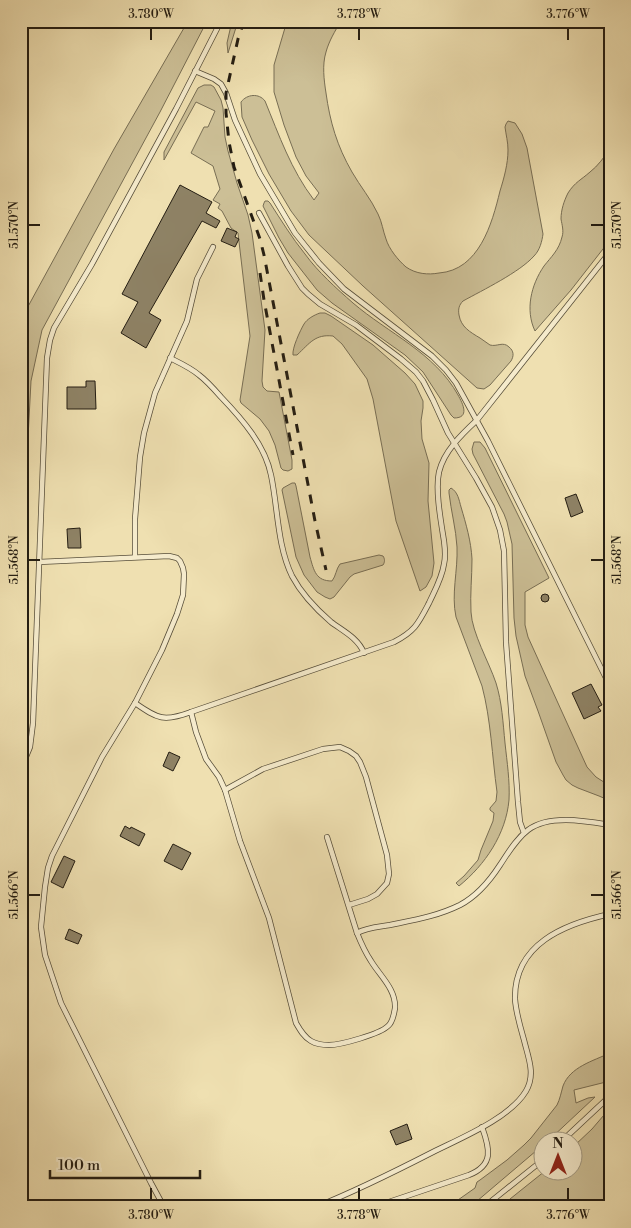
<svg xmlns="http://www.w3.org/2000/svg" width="631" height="1228" font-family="'Libre Bodoni',serif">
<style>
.green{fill:#ccbf96;stroke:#786e54}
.building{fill:#8e8265;stroke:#241d12}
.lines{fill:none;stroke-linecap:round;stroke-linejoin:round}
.lane-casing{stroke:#574e3a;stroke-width:6}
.lane{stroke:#f5ebcc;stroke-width:4.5}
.rail{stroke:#241d12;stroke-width:3;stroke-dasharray:9 9;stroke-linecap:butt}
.ticks{fill:none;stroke:#241d12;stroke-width:2}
.neatline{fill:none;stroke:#241d12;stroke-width:2}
.ticks-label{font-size:12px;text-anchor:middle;fill:#241d12}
</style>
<rect width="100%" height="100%" fill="#efe0b1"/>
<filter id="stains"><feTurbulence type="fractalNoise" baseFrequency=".004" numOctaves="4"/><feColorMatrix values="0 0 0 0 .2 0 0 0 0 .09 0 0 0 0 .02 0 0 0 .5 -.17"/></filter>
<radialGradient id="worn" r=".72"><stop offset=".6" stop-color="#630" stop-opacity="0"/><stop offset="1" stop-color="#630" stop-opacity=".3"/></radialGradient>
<!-- green -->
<g class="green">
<polygon points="188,21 207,21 160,112 42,330 31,381 27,457 24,638 21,647 22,320 25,312 114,149"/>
<polygon points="232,21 238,21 228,53 227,43"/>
<path d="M 287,21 L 341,21 C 335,31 329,41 326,52 C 322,65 324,80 326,93 C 330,122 337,146 352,172 C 360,186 371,199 378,214 C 382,222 383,231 386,239 C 389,249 398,260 406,267 C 416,274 428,275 439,273 C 479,270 492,224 500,191 C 504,178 508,164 508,150 C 508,142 506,135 505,127 L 506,124 L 508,121 L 515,123 L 522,134 L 527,148 L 543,234 C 542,241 540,250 534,256 C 520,272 483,290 463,301 C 459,305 458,309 459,315 C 461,327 470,332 480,338 C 483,340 487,343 490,345 C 497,347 503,341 509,347 C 514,351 514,356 511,361 L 490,385 L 484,389 L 477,388 L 363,286 L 309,235 L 291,211 L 269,174 L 252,140 L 242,117 L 241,102 C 247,94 259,93 265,101 C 279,135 291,170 314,200 L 319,193 L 306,176 L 296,157 L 284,125 L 274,92 L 274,65 Z"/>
<polygon points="204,85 211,85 214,87 221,100 223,108 225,137 228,151 237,183 248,215 252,233 265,330 262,381 263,387 267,391 279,392 292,460 292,469 288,471 283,470 281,468 275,445 269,431 260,419 241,403 240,400 250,336 238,233 231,228 222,211 218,208 220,204 213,200 220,189 213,166 191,153 204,127 208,127 215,111 196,102 164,160 164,152 198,88"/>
<path d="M 610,149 L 610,240 L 571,290 L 535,331 C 525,310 531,285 544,266 C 551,257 559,250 562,237 C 564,231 562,225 561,219 C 561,210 564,201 568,193 C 575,182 581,180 590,172 C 598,166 604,157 610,149 Z"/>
<path d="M 265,201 L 268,201 L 270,203 C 281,220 292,238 305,254 C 318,272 336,288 353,303 C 388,333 435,353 458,395 C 463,404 470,418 454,418 L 451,415 L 423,372 L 405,355 L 332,303 L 317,290 L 288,253 L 279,238 L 263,206 L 264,203 Z"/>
<path d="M 320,313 L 325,313 L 331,316 L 373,345 L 405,373 L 415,384 L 423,401 L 423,408 L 421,421 L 422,439 L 429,463 L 428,501 L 434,563 L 432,576 L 426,587 L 420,591 L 396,521 L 373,399 L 367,379 L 342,344 L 333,336 C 315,334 310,343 297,355 L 293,355 C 292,348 300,331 304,324 C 307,319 314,315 320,313 Z"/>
<polygon points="474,442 480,442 485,448 549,578 525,592 525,625 528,637 587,767 596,777 610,786 610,803 606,799 599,796 578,788 572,785 566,780 563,775 556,762 538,711 525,676 516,636 514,618 512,544 507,522 504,514 473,454 472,449"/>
<path d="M 292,483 L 295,483 L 296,486 L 310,557 C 314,571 316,581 332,581 C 336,576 336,569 340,564 L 379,555 L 383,556 C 385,559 385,562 383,565 L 354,574 L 350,577 L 334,597 L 330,599 L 325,597 L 317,592 L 304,575 L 296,557 L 282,490 L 283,488 Z"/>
<path d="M 451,488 C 458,492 459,500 461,507 C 466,524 471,541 472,559 C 472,577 470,594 471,612 C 472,633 489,662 496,683 C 502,702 503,723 505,743 C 507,762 510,781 509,800 C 506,834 485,865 459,886 L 456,883 L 464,876 L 478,860 L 481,850 L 493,821 L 494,813 L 490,810 L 490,808 L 496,801 L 497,792 C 492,756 491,720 482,686 L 456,617 C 451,594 458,571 457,547 C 456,529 451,511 449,493 L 449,490 Z"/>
<path d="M 610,1053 L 610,1081 L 574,1090 L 576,1103 L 588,1098 L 595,1097 L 549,1140 L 544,1140 L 543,1145 L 470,1207 L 448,1207 L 475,1188 L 477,1182 L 480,1180 L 507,1160 L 524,1145 L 531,1138 L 557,1105 C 560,1099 561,1093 563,1086 C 570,1067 593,1061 610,1053 Z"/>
<polygon points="610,1108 610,1207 501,1207 510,1199 545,1171 574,1170 574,1146 592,1129"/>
</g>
<!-- building -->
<g class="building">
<polygon points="180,185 212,202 206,213 220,221 216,228 202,221 149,313 161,320 146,348 121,333 138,302 122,294"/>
<polygon points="227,228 237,232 235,237 239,239 235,247 221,241"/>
<polygon points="86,381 95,381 96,409 67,409 67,387 86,387"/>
<polygon points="576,494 583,512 571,517 565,498"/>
<polygon points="80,528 81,548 68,548 67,529"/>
<circle cx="545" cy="598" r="4"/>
<polygon points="591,684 602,705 598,707 601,711 584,719 572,693"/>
<polygon points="169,752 180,757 173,771 163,766"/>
<polygon points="125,826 130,829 131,827 145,834 139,846 120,836"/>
<polygon points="173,844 191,853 182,870 164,861"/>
<polygon points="64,856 75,861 63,888 51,882"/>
<polygon points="69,929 82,935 78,944 65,939"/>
<polygon points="407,1124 412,1139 396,1145 390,1131"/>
</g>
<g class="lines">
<!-- lane casing -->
<g class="lane-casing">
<g id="lane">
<polyline points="195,71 214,79 221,84 226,93 235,120 260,174 295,233 319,263 344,289 432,356 446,370 456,383 488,441 610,686"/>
<polyline points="259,213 288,266 302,288 308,294 320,304 356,325 401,359 416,372 423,381 433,400 448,433 476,478 492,507 500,530 504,551 506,642 518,802 520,822 524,833"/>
<path d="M 170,358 C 180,363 191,368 199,375 C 207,381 214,389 221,397 C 242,419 265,445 271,475 C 278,508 277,545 292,576 C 301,593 316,609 331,622 C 343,631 358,638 364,653"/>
<polyline points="135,557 135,519 140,457 144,433 155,393 187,321 197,279 213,247"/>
<polyline points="39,562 169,556 177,558 180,561 183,568 184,574 183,595 177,614 162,650 135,703 102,757 52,856 48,868 45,887 41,927 45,955 61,1003 151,1183 164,1207"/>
<path d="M 135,703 C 158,719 164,722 191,712 L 196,732 L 206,759 L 219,777 L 225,790 L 240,841 L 269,918 L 296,1023 C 300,1030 304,1037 311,1041 C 316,1044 323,1045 329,1045 C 341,1045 380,1034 388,1026 C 393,1022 394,1014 395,1008 C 396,989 380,976 371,961 C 365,952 361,943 357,933"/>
<path d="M 191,712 L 394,642 C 415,631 418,624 429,603 C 435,590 442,578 444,564 C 446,556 445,549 444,541 C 441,522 435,490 439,472 C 444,451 462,434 477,420 L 610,252"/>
<polyline points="21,769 30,747 33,723 47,358 50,340 54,328 92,264 176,109 221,21"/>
<polyline points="225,790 263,769 323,749 340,747 349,751 356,756 360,762 366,777 387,855 389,874 387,883 377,894 368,899 349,905"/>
<path d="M 327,837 L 357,933 C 368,927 379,927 390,925 C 414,920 438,916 460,905 C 477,896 489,882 500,865 C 508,853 516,839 528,830 C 549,814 586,821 610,825"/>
<polyline points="563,1140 610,1096"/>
<path d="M 316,1207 C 356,1191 394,1172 433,1152 C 461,1138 510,1118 526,1091 C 536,1074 528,1057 524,1040 C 520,1026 516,1013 515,999 C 514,944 564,924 610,914"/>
<path d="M 374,1207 L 469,1175 C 494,1165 490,1149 482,1127"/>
<polyline points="484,1207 544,1159"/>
</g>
</g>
<!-- lane -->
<use href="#lane" class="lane"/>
<!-- rail -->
<g class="rail">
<polyline points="244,21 238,39 226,93 226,113 229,142 234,167 260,239 264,255 315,521 326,570"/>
<polyline points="260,273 264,300 293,455"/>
</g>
</g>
<!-- ticks -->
<path class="ticks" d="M 151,28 L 151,40M 359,28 L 359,40M 568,28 L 568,40M 28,225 L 40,225M 591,225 L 604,225M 28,560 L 40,560M 591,560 L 604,560M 28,895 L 40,895M 591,895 L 604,895M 151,1188 L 151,1200M 359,1188 L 359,1200M 568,1188 L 568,1200"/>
<!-- margin -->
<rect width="631" height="1228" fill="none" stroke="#efe0b1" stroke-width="55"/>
<!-- north arrow -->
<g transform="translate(558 1156)"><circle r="24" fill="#f5ebcc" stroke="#a19982"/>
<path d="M0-4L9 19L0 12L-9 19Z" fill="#8f2418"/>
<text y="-8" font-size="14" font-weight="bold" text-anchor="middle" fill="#241d12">N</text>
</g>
<!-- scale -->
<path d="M50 1170v8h150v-8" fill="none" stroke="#241d12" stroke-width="2.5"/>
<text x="58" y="1170" font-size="15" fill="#241d12" stroke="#f5ebcc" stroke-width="4" paint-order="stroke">100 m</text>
<rect x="28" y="28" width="576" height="1172" class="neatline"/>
<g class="ticks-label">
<text x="151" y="18">3.780°W</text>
<text x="359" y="18">3.778°W</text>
<text x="568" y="18">3.776°W</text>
<text transform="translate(14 225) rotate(-90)" y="4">51.570°N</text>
<text transform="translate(617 225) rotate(-90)" y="4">51.570°N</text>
<text transform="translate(14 560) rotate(-90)" y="4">51.568°N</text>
<text transform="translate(617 560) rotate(-90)" y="4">51.568°N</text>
<text transform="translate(14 895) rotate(-90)" y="4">51.566°N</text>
<text transform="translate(617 895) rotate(-90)" y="4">51.566°N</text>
<text x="151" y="1219">3.780°W</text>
<text x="359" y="1219">3.778°W</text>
<text x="568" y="1219">3.776°W</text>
</g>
<rect width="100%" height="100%" filter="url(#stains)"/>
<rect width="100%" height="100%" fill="url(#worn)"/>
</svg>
